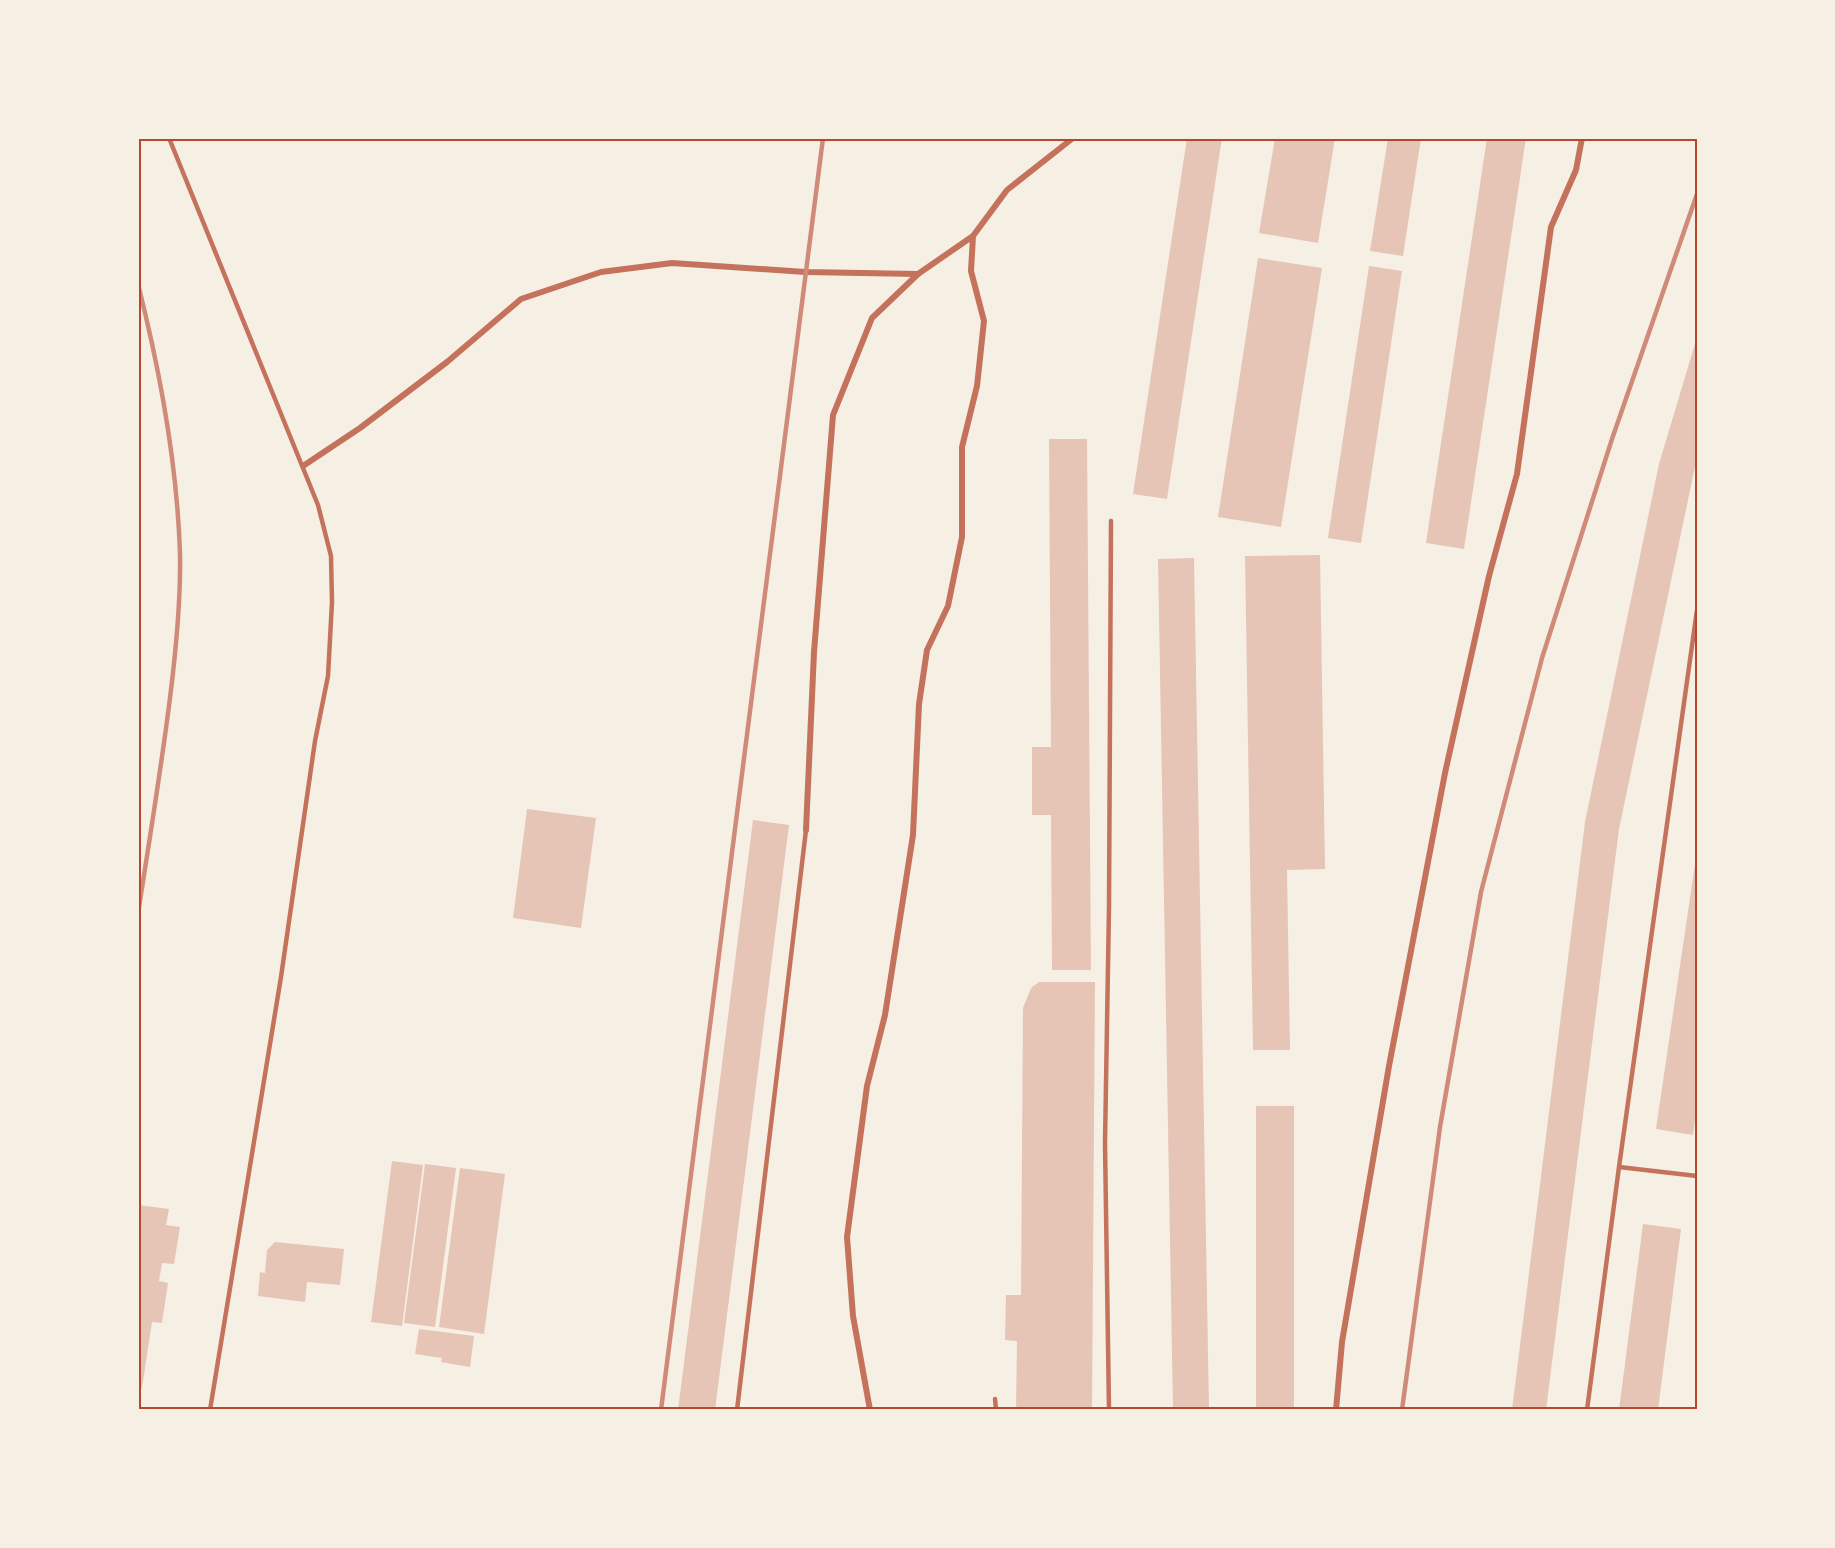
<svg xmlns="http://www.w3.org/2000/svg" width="1835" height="1548" font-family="Ubuntu,sans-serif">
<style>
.building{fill:#e6c5b7}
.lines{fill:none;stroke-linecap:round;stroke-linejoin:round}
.service{stroke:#c5725c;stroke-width:4.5}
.minor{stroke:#c5725c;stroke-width:6}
.rail{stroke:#cf8b77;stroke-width:4.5}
.neatline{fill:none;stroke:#b5482f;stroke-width:2}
</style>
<rect width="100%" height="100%" fill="#f6efe4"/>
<!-- building -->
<g class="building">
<polygon points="1187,138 1222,138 1167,499 1133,494"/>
<polygon points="1275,138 1335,138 1318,243 1259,233"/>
<polygon points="1388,138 1421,138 1403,256 1370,251"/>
<polygon points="1487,138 1526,138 1464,549 1426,543"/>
<polygon points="1258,258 1322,268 1281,527 1218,517"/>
<polygon points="1369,266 1402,271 1361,543 1328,538"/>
<polygon points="1697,337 1697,457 1619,829 1546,1410 1512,1410 1585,822 1659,464"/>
<polygon points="1049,439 1087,439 1091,970 1052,970 1051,815 1032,815 1032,747 1051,747"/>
<polygon points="1320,555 1325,869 1287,870 1290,1050 1253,1050 1245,556"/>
<polygon points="1194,558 1209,1410 1173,1410 1158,559"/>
<polygon points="527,809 596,818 581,928 513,918"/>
<polygon points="753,820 789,825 715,1410 678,1410"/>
<polygon points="1696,857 1697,857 1697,1105 1693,1135 1656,1129"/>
<polygon points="1039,982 1095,982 1092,1410 1016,1410 1017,1341 1005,1340 1006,1295 1021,1295 1023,1008 1031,988"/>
<rect x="1256" y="1106" width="38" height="304"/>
<polygon points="392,1161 423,1165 402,1326 371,1322"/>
<polygon points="425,1164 456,1168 435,1327 404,1323"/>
<polygon points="460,1168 505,1174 484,1334 439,1327"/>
<polygon points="138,1205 169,1209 166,1225 180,1227 174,1264 162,1263 159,1281 168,1283 162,1323 152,1322 142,1388 138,1387"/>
<polygon points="1643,1224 1681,1229 1658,1410 1619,1410"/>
<polygon points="275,1242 344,1249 340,1285 307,1282 305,1302 258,1296 260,1272 265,1273 267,1250"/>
<polygon points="419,1329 474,1336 470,1367 441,1362 442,1358 415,1354"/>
</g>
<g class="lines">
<!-- service -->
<g class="service">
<polyline points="169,138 318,505 331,556 332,602 328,676 315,741 281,977 210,1410"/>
<polyline points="1619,1167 1697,1176"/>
<polyline points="995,1399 996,1410"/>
<polyline points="737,1410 806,830"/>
<polyline points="1109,1410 1105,1143 1109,906 1111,521"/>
<polyline points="1587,1410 1619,1167 1697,610"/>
</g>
<!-- minor -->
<g class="minor">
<polyline points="303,466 360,428 447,362 521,299 601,272 672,263 805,272 918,274"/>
<polyline points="806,830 814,652 833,415 872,318 918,274 973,236"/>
<polyline points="870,1410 853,1316 847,1237 867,1086 885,1015 913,835 919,704 927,650 948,606 962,537 962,447 977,386 984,321 971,271 973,236 1007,190 1073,138"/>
<polyline points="1336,1410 1342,1342 1389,1066 1445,773 1489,576 1517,474 1551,227 1576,170 1582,138"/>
</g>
<!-- rail -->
<g class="rail">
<path d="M 138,284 C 160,371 177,463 180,553 C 181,602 176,650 170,698 C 161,770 149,842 138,914"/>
<polyline points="661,1410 823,138"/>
<polyline points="1402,1410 1440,1127 1481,892 1542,658 1612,439 1697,194"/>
</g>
</g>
<!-- border -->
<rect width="1835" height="1548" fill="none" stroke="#f6efe4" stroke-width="279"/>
<rect x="140" y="140" width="1556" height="1268" class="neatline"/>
</svg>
